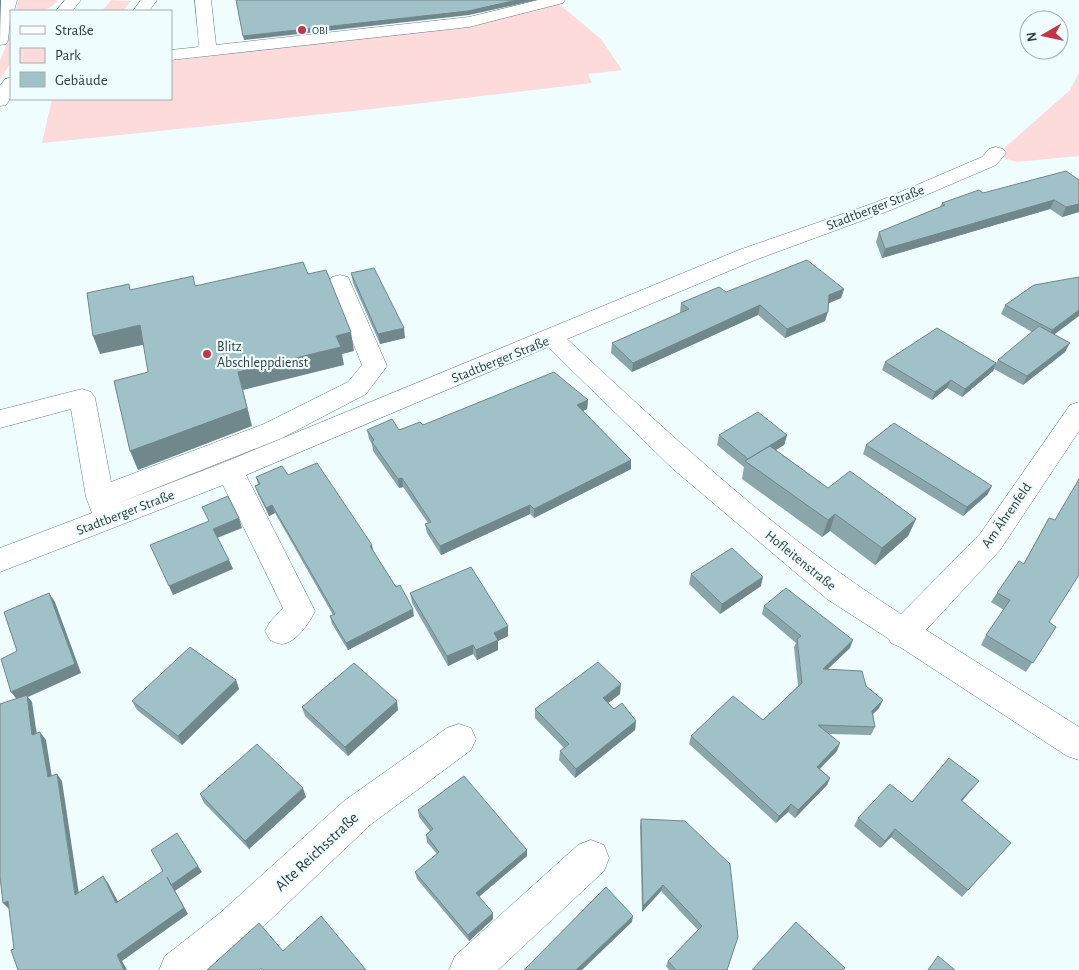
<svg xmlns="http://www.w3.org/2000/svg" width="1079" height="970" font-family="'Alegreya Sans',sans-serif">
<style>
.green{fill:#fcdbda}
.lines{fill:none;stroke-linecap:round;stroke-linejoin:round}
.minor-casing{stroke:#608086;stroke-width:1}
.minor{fill:#fff;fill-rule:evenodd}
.wall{fill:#8aa6ab}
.shaded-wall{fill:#70878b}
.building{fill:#a0c1c7;stroke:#70878b}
.poi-dot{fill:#c53446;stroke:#effdff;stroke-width:2}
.labels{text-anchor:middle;stroke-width:4.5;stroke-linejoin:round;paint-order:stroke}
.far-poi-label{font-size:11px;fill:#2f3d3f;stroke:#effdff;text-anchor:start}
.street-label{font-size:14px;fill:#2f3d3f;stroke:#effdff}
.poi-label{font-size:14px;fill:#2f3d3f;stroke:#effdff;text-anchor:start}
.near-street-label{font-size:16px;fill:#2f3d3f;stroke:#effdff}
</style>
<rect width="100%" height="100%" fill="#effdff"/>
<!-- green -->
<g class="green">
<path d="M 18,0 L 58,0 C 45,15 35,11 16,11 Z"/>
<polygon points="111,0 131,1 123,11 102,11"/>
<polygon points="558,3 601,39 622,70 588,74 592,83 363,110 42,143 52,99 171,99 171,61 476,24"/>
<polygon points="11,33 11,62 0,80 0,61"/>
<polygon points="1079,73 1079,156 1016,162 1001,157 1001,151 1070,90"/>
</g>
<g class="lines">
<!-- minor casing -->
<g class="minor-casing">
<g id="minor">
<polygon points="1,0 17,0 14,11 11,11 8,40 6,44 0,45"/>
<polygon points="65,0 81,0 72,11 56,11"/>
<polygon points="141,0 157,0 149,11 133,11"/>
<polygon points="195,0 211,0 216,45 469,17 538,0 565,0 563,3 469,27 171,60 171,50 199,47"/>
<polygon points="11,78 11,97 6,105 0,106 0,86 5,79"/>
<path d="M 996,147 L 1003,149 L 1006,153 L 996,165 L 891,210 L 755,260 L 567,339 C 673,437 779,537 901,614 L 980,534 L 1070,405 L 1079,402 L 1079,431 L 1000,550 L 926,630 L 1079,727 L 1079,760 L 1067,756 L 900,647 L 891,643 L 889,639 L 827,599 L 673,469 L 548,347 L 246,475 L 315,611 C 310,622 296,643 282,644 C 278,644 273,641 270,640 L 265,631 L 270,622 L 283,608 L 223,485 L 0,572 L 0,548 L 92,513 L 86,497 L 71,409 L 0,428 L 0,410 L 82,389 L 91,392 L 95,398 L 111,482 L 264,424 L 348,382 L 362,365 L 329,282 L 332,277 L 340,275 L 348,277 L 387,366 L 366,394 L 282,438 L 116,504 L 220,464 L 739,250 L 877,202 L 982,157 L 989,149 Z"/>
<polygon points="459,724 471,728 476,739 471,750 370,825 248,941 210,970 159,970 165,956 220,913 344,801 447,728"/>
<polygon points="591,840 604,845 609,858 604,871 498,970 449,970 455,956 578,845"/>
</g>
</g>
<!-- minor -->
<use href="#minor" class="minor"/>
</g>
<!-- wall -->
<g class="wall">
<polygon points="1079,180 1079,212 1062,217 1050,209 882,258 876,242 879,232 940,207 942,203 983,193"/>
<polygon points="351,273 405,338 380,344 353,283"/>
<polygon points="1034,285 1054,334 1065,352 1023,385 994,369 993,371 962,397 947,388 932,400 882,370 885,362 996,363 998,360 1032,332 1001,314 1005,305"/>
<polygon points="844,289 841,298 828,303 825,321 785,338 758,315 632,372 611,353 612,343 681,313 680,312 681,303 726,292"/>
<polygon points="588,400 587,409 583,411 631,460 631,469 534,518 530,514 441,555 427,533 425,524 428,523 403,487 399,488 373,451 372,444 369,439 367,430 399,430 423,425"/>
<polygon points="719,435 787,435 784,445 776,450 828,488 916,519 908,536 875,565 830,531 822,537 742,479 744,467 717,445"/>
<polygon points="866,445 992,486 987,495 963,516 863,454"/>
<polygon points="288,475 374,553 414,616 348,650 332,624 330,616 333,615 275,513 269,516 258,494 255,486 258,484 256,477"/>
<polygon points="1049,518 1049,622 1056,627 1026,672 981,645 986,635 1004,610 991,602 997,593 1024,563"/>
<polygon points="691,574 761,586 720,614 689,584"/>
<polygon points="410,593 508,636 498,641 498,650 477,660 473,654 448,666 412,603"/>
<polygon points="764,606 850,648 828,669 866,686 883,700 879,708 873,714 875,727 871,735 828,734 837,751 820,769 830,778 827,785 795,818 788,812 776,823 689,744 691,736 763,720 798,686 794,647 796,643 762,614"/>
<polygon points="236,680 239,689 182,745 137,710 132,701"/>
<polygon points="620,694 608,703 614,709 636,721 635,730 575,778 559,760 560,751 564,748 535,718 535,709"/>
<polygon points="302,707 398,710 348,756 305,716"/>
<polygon points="979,781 973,788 962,801 1011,843 962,897 891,837 880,848 854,826 858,818"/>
<polygon points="200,794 306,797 249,849 204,803"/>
<polygon points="418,810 527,856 479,897 493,913 493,919 469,941 417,879 415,872 437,854 427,842 426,835 430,831 419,817"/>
<polygon points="641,819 727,970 669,970 666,966 668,961 698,930 661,891 642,912 640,826"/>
</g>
<!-- shaded-wall -->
<g class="shaded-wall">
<polygon points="517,0 537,0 469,15 244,40 243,36"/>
<polygon points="1054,200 1050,209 882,258 885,249"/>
<polygon points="1079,204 1079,212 1062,217 1066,207"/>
<polygon points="844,289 841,298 827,304 829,295"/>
<polygon points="760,305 758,315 632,372 633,363"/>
<polygon points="1079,310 1079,316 1047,340 1052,330"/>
<polygon points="828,312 825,321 785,338 787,329"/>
<polygon points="140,325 147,344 100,354 93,336"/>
<polygon points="404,328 405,338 380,344 378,334"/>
<polygon points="351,332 354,351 342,354 344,365 243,390 252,426 138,470 130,451 238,372 336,336"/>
<polygon points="1070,343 1065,352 1023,385 1027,376"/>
<polygon points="996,363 993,371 962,397 965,389"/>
<polygon points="951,380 947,388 932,400 935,392"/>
<polygon points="588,400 587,409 577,414 577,405"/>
<polygon points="787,435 784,445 751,465 748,459"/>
<polygon points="631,460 631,469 534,518 534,509"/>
<polygon points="402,478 403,487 399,488 398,479"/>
<polygon points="992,486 987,495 963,516 967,507"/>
<polygon points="272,505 275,513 269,516 266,508"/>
<polygon points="530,505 530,514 441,555 440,546"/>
<polygon points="835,514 830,531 822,537 828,520"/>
<polygon points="239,518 242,528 217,538 213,529"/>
<polygon points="916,519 908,536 875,565 882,548"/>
<polygon points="372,545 374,553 370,546"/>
<polygon points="229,560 233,569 173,595 169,586"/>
<polygon points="763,577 761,586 720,614 722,604"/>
<polygon points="49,593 55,602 81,673 28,697 32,702 38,742 32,735 18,701 11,692"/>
<polygon points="413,609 414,616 348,650 346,643"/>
<polygon points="508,626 508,636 498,641 498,650 477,660 476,650 494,633"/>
<polygon points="853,640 850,648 819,677 823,669"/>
<polygon points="473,645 473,654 448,666 447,656"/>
<polygon points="236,680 239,689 182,745 178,736"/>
<polygon points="621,684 620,694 603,707 603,698"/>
<polygon points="883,700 879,708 868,719 872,711"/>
<polygon points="397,701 398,710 348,756 345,747"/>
<polygon points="636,721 635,730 575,778 576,769"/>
<polygon points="40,732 46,740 53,784 48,777"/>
<polygon points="840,743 837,751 814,774 817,767"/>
<polygon points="57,774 62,781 80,901 75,895"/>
<polygon points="830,778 827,785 795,818 798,810"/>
<polygon points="979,781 973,788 956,808 961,800"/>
<polygon points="303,788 306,797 249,849 245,841"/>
<polygon points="791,804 788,812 776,823 779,816"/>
<polygon points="895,829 891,837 880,848 885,841"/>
<polygon points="527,850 527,856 476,899 476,893"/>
<polygon points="198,866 202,872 175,891 174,889 188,914 122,961 127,970 124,970 117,955 167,877"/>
<polygon points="103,876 108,883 122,909 116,903"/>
<polygon points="663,885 661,891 642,912 643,906"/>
<polygon points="8,901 9,909 3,903"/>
<polygon points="493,913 493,919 469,941 468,935"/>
<polygon points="633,916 632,922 582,970 576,970"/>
</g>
<!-- building -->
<g class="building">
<polygon points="236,0 517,0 468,11 243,36"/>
<polygon points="1066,171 1079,180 1079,204 1066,207 1054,200 885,249 879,232 945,205 942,203 979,190 983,193"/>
<polygon points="807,260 844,289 829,295 828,312 787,329 760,305 633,363 612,343 689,309 681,303 719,287 726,292"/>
<polygon points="303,262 308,274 326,270 351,332 336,336 341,347 238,372 247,408 130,451 114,381 148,372 140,325 93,336 87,293 129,284 130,290 193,276 195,286"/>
<polygon points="374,268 404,328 378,334 351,273"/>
<polygon points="1079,277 1079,310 1052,330 1005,305 1034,285"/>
<polygon points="1039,326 1070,343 1027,376 998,360"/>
<polygon points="937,328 996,363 965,389 951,380 935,392 885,362"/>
<polygon points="554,372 588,400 577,405 631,460 534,509 530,505 440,546 425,524 431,522 402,478 398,479 372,442 374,440 367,430 392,419 399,430 420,422 423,425"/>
<polygon points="758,412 787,435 748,459 719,435"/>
<polygon points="894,423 992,486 967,507 866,445"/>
<polygon points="770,446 828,488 850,471 916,519 882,548 835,514 828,520 745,461"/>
<polygon points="317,463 372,545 370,546 396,587 400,585 413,609 346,643 330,616 335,614 272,505 266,508 255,486 260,484 256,477 282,466 288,475"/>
<polygon points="1079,479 1079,575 1049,622 1056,627 1033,663 986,635 1010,600 997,593 1019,561 1024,564 1049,518 1055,520"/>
<polygon points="228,496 239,518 213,529 229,560 169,586 150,545 209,521 202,507"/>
<polygon points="732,548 763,577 722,604 691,574"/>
<polygon points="471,567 508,626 494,633 498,640 476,650 473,645 447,656 410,593"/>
<polygon points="786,588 853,640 823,669 862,671 866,686 883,700 872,711 875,727 818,725 840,743 817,767 830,778 798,810 791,804 779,816 691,736 733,696 763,720 802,683 797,639 801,636 764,606"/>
<polygon points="49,593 75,664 11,692 1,659 17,651 4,612"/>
<polygon points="190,647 236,680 178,736 132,701"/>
<polygon points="598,662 621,684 603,698 614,709 622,703 636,721 576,769 560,751 569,744 535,709"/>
<polygon points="354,663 397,701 345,747 302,707"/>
<polygon points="27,695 32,735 40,732 48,777 57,774 75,895 103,876 116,903 163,871 151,850 177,833 198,866 171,885 167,877 184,908 117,955 124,970 18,970 11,950 14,949 8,901 3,903 0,877 0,704"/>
<polygon points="257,744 303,788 245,841 200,794"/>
<polygon points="949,758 979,781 961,800 1011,843 968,890 895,829 885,841 858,818 890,784 912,802"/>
<polygon points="464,776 527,850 476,893 493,913 468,935 415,872 439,852 426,835 433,829 418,810"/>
<polygon points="641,819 685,821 730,864 738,937 727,970 676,970 668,961 702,926 663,885 643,906"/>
<polygon points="606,887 633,916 576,970 524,970"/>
<polygon points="321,916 366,970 262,970 261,968 259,970 207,970 259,923 283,951"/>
<polygon points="796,922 845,968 843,970 752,970"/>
<polygon points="938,956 955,970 928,970"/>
</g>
<!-- markers -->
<g class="poi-dot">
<circle cx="302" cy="30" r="5"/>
<circle cx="207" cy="354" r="5"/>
</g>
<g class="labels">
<!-- far-poi labels -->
<g class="far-poi-label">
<text x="312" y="34">OBI</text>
</g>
<!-- street labels -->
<g class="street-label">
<text transform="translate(875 207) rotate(-21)" y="5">Stadtberger Straße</text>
<text transform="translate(500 359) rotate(-22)" y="5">Stadtberger Straße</text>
<text transform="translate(125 512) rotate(-21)" y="5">Stadtberger Straße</text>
<text transform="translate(1006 515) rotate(-55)" y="5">Am Ährenfeld</text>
<text transform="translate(801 560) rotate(39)" y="5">Hofleitenstraße</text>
</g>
<!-- poi labels -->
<g class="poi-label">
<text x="217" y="351">Blitz<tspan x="217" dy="16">Abschleppdienst</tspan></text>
</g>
<!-- near-street labels -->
<g class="near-street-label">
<text transform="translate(316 851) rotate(-43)" y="6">Alte Reichsstraße</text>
</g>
</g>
<!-- legend -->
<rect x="10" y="10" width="162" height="90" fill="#effdff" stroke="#a2b0b2"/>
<rect x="20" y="26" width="25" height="8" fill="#ffffff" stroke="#a2b0b2"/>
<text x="55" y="35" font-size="15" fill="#2f3d3f">Straße</text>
<rect x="20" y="48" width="25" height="15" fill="#fcdbda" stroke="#a2b0b2"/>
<text x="55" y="60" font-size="15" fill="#2f3d3f">Park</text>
<rect x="20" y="72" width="25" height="15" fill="#a0c1c7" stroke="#a2b0b2"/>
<text x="55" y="85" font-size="15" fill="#2f3d3f">Gebäude</text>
<!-- north arrow -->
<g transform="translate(1044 35) rotate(261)"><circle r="24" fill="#effdff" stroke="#a2b0b2"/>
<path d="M0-4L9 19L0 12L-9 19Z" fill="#c53446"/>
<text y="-8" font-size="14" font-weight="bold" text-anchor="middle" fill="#2f3d3f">N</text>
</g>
</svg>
